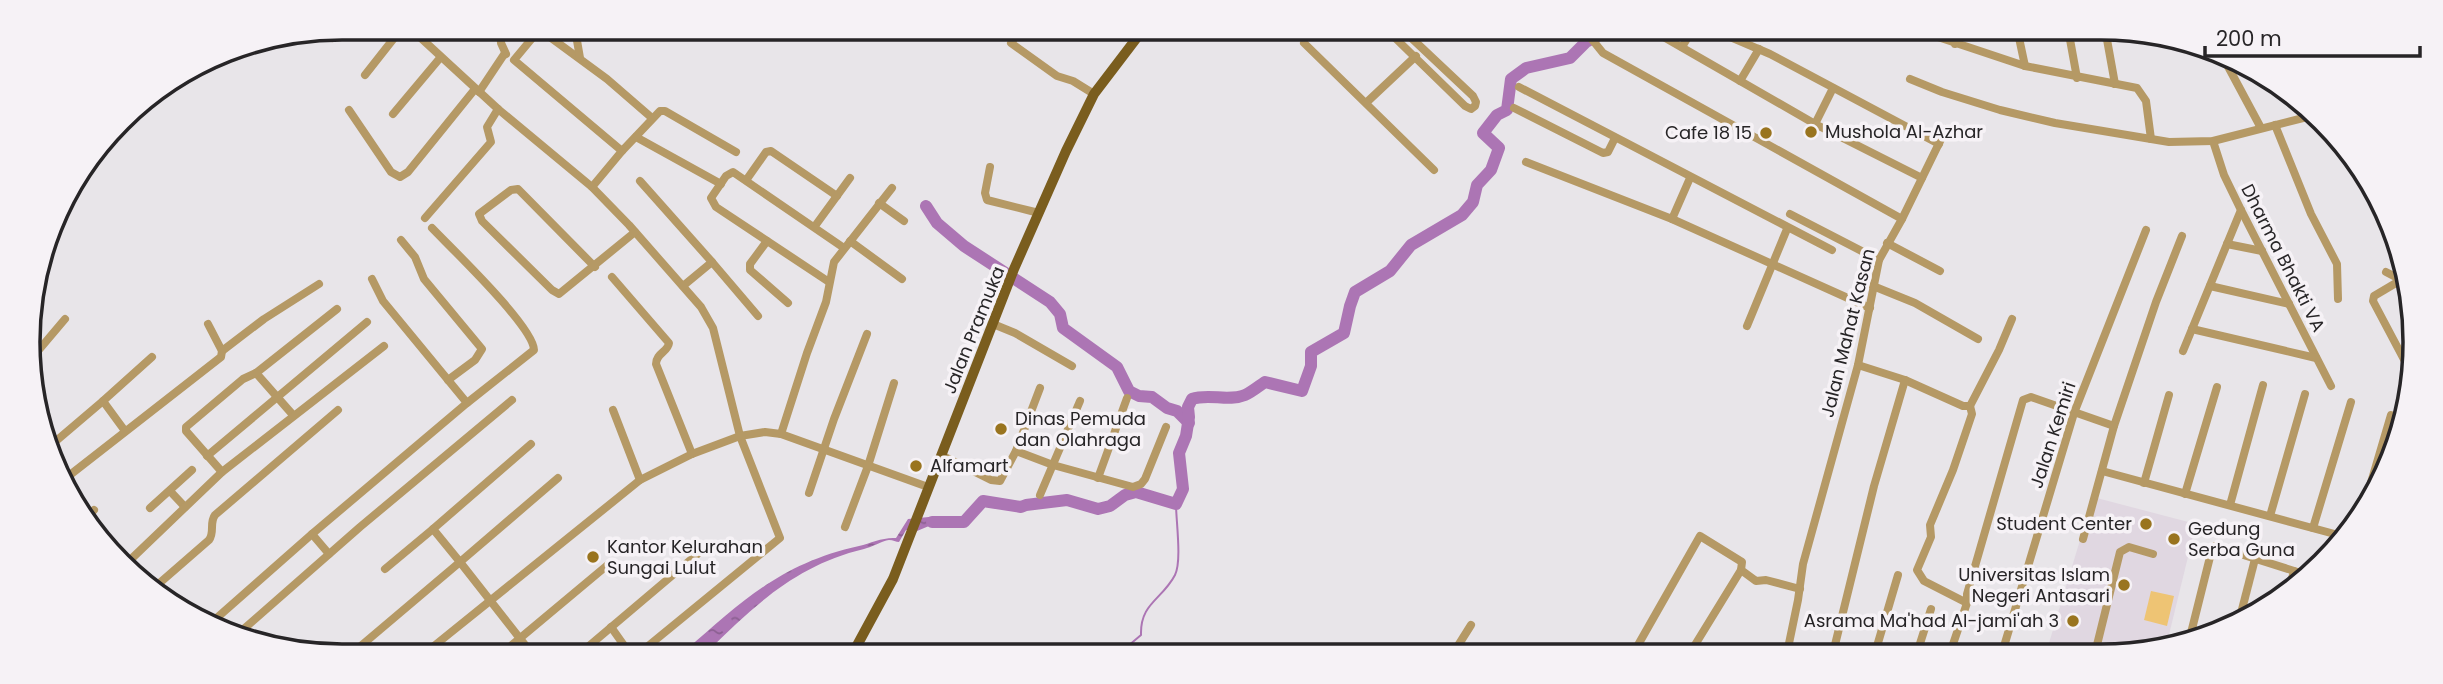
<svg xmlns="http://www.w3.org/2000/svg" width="2443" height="684" font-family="Poppins,sans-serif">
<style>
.built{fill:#e0d7e1}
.green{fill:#eec474}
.water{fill:url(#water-ripples)}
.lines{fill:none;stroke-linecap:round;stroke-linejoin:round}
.stream{stroke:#ac75b4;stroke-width:2}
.river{stroke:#ac75b4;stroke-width:12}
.minor{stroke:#b59965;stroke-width:8}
.major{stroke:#7a5d1e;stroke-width:10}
.poi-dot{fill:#99741f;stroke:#f6f2f6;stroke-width:2.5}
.labels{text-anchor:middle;stroke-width:7;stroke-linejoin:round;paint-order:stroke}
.poi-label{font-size:18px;fill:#272527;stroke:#f6f2f6;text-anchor:start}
.street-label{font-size:18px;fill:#272527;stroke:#f6f2f6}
.rim{fill:none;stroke:#272527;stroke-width:3.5}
</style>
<defs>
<pattern id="water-ripples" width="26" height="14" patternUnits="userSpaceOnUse" patternTransform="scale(1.75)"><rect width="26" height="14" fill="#ac75b4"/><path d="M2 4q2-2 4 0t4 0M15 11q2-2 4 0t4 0" fill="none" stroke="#8c6092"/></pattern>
</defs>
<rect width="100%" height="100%" fill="#e8e5e9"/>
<!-- built -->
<polygon class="built" points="2093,497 2196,524 2166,647 2142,653 2046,653"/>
<!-- green -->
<polygon class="green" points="2151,591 2174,596 2167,626 2144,620"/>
<!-- water -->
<path class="water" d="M 929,517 L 947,520 L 947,528 L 929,526 L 917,531 L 906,530 L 899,542 C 896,542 893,540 889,540 C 882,541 872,547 864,549 C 797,565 756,604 708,651 L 685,651 C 743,600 782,563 859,546 C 871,543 883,537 896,538 L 908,519 Z"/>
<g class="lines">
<!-- stream -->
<path class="stream" d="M 1125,652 L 1128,646 L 1141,635 C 1140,603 1162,600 1175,575 C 1182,561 1176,521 1176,504"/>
<!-- river -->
<g class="river">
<polyline points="926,206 937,223 964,246 1050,302 1060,314 1063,328 1117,367 1129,391 1139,396 1152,397 1167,408 1177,411 1189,423"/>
<path d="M 932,522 L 964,522 L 983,501 L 1021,507 L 1026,505 L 1067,500 L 1098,509 L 1110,506 L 1125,495 L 1136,492 L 1176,504 L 1183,489 L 1179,453 L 1186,436 L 1189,417 L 1188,407 L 1192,399 C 1209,393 1228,402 1245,395 C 1252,392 1259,386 1265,382 L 1302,391 L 1311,366 L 1311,352 L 1344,333 L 1350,306 L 1355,292 L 1390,271 L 1411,245 L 1462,215 L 1473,202 L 1477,185 L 1491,170 L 1499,148 L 1483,133 L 1497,115 L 1507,110 L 1511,79 L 1526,68 L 1570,58 L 1586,42 L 1605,32"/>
</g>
<!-- minor -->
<g class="minor">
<polyline points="410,28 498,109 592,187 629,225 701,307 713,328 740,436 780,538 642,651"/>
<polyline points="500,29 501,43 506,54"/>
<polyline points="539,29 607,79 652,118"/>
<polyline points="575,29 580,58"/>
<polyline points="539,30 514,60 622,151"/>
<polyline points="1020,30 1011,43 1057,76 1073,81 1094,94"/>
<polyline points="1388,31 1465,106 1471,109 1475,106 1476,102 1473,96 1404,31"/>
<polyline points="1586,32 1603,53 1902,219 1879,260 1858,365 1803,564 1798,600 1787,653"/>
<polyline points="1655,32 1815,124 1922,178"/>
<polyline points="1721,33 1770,54 1939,144"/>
<polyline points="1926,33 2025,66 2137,88 2146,101 2151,139"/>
<polyline points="1953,33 1955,44"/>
<polyline points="2018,33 2025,66"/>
<polyline points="2069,34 2077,78"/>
<polyline points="2106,34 2115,84"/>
<polyline points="332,38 340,28"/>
<polyline points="1304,43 1434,170"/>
<polyline points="1682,47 1691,32"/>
<polyline points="2224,59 2261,128"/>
<polyline points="365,75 402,28"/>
<polyline points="1910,79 1942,92 2000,110 2055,123 2169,142 2213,141 2311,116"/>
<polyline points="1740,81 1759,49"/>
<polyline points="1519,87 1832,250"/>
<polyline points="479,92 505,53"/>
<polyline points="1367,102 1416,56"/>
<polyline points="1514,108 1603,153 1608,152 1615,138"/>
<polyline points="349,110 391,172 400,177 408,172 475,89"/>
<polyline points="393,114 440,58"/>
<polyline points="1815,124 1833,88"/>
<polyline points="2275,125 2311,214 2337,264 2338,299"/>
<polyline points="636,137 721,184"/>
<polyline points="2213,141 2224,175 2241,210 2331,386"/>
<polyline points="1526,162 1672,219 1870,308"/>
<polyline points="990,167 985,193 987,200 1039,213"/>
<polyline points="747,179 766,152 771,151 837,196"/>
<polyline points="640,181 712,262"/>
<polyline points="592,187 622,151 660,111 665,111 736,152"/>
<polyline points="879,203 904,221"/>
<polyline points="1790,214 1879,260"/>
<polyline points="425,218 491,142 487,127 498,109"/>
<polyline points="1672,219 1690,178"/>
<polyline points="1902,219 1946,129"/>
<polyline points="815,226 850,178"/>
<polyline points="401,240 415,257 424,279 482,349 475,360 448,380"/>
<polyline points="767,241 750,264 750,270 788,303"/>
<polyline points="850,241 902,279"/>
<polyline points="1887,243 1940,271"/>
<polyline points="2227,244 2262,251"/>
<polyline points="595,267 518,189 511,190 479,214 482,221 552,290 559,294 635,232"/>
<polyline points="2386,272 2409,284"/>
<path d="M 612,277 L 669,343 C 668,352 656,353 656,364 L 692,454"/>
<polyline points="372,279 383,301 467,403"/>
<polyline points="2401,280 2374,296 2373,301 2409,369"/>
<polyline points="829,282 716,207 711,198 726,176 733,172 844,248"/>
<polyline points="683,286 712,262 758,316"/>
<polyline points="1873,286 1915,303 1978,339"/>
<polyline points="2210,286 2289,304"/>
<polyline points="993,324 1015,333 1072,366"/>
<polyline points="1747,326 1787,229"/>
<polyline points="2192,329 2316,358"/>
<polyline points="222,351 264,319 319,284"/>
<polyline points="2183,351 2241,210"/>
<polyline points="32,358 65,319"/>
<polyline points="1858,365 1905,380 1963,406 1970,406 1999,350 2012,319"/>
<polyline points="613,410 640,480"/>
<polyline points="293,415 256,373 337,309"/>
<polyline points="125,431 103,401 152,357"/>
<polyline points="781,434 807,353 826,302 834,262 892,188"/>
<polyline points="56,441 103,401"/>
<polyline points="531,444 433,529 460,562 558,478"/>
<polyline points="1016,451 1053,465 1133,487 1141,484 1145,479 1166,427"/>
<polyline points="941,455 991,480 1000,481 1016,451 1040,388"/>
<polyline points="207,456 367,322"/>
<polyline points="2102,471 2342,536"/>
<polyline points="222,472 186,431 186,427 243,379 256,373"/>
<polyline points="66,478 221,357 222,351 208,324"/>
<polyline points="1098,478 1127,398"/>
<polyline points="2144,483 2169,395"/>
<polyline points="170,491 185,507"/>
<polyline points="809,493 834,419 867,334"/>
<polyline points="2185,494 2217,387"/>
<polyline points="1040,495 1080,401"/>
<polyline points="2230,505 2263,385"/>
<polyline points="150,508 192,470"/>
<polyline points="2363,510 2391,415"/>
<polyline points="2270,516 2305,394"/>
<polyline points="85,518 94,510"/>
<polyline points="845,527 868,466 894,383"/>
<polyline points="2313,528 2351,402"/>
<polyline points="312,534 329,554"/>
<polyline points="2083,539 2114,426 2156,302 2182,236"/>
<polyline points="127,563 222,472 384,346"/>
<polyline points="385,569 433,529"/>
<path d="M 155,587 L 209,540 C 215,532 209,523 215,515 L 338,410"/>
<polyline points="2289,590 2294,571"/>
<polyline points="1967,603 1924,581 1917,570 1931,537 1930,525 1953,470 1972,414 1970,406"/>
<polyline points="2239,621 2255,559"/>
<path d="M 211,623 L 312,534 L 467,403 L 534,350 C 534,327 451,248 432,228"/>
<polyline points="611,627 628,651"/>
<polyline points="238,634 360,527 512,400"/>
<polyline points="2189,641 2212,549 2215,546 2310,576"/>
<polyline points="356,650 460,562 529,650"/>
<polyline points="429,650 640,480 692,454 740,436 765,432 781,434 928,487"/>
<polyline points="506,650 610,563"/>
<polyline points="583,651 707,546"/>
<polyline points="1431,652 1435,649 1441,652"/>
<polyline points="1454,652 1471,625"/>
<polyline points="1634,652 1700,536 1742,562 1741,570 1756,581 1766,580 1800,589"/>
<polyline points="1690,653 1741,570"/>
<polyline points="1833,653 1874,486 1905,380"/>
<polyline points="1875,653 1898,575"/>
<polyline points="1917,653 1931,609"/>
<polyline points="1950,653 1967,603 1967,594 2023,400 2031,397 2114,426"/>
<polyline points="2002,653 2074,413 2146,230"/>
<polyline points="2095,653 2120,552 2129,547 2153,554"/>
</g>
<!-- major -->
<polyline class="major" points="854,651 893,579 1014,269 1066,151 1094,94 1142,31"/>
</g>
<!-- markers -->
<g class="poi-dot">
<circle cx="1811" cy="132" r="7"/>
<circle cx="1766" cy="133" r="7"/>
<circle cx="1001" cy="429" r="7"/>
<circle cx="916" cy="466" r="7"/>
<circle cx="2146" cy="524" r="7"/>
<circle cx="2174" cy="539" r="7"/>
<circle cx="593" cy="557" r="7"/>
<circle cx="2124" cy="585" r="7"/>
<circle cx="2073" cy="621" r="7"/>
</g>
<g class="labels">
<!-- poi labels -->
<g class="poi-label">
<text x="1825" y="138">Mushola Al-Azhar</text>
<text x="1752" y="139" text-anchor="end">Cafe 18 15</text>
<text x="1015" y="425">Dinas Pemuda<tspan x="1015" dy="21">dan Olahraga</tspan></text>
<text x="930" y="472">Alfamart</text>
<text x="2132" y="530" text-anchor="end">Student Center</text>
<text x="2188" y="535">Gedung<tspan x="2188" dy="21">Serba Guna</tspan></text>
<text x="607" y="553">Kantor Kelurahan<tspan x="607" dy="21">Sungai Lulut</tspan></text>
<text x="2110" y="581" text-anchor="end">Universitas Islam<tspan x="2110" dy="21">Negeri Antasari</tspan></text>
<text x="2059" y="627" text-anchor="end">Asrama Ma'had Al-jami'ah 3</text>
</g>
<!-- street labels -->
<g class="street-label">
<text transform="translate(2283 258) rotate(63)" y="6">Dharma Bhakti VA</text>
<text transform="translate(974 330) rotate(-68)" y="6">Jalan Pramuka</text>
<text transform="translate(1848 333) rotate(-76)" y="6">Jalan Mahat Kasan</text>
<text transform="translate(2053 435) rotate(-72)" y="6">Jalan Kemiri</text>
</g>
</g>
<!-- crop -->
<path d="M0 0H2443V684H0ZM342 40H2101A302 302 0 0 1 2403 342V342A302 302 0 0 1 2101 644H342A302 302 0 0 1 40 342V342A302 302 0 0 1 342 40Z" fill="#f6f2f6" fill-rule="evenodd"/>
<path class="rim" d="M342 40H2101A302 302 0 0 1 2403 342V342A302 302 0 0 1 2101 644H342A302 302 0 0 1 40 342V342A302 302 0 0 1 342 40Z"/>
<!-- scale -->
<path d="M2205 46v10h215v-10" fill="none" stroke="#272527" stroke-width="3.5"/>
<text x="2216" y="46" font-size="21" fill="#272527" stroke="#f6f2f6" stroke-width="5" paint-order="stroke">200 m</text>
</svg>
